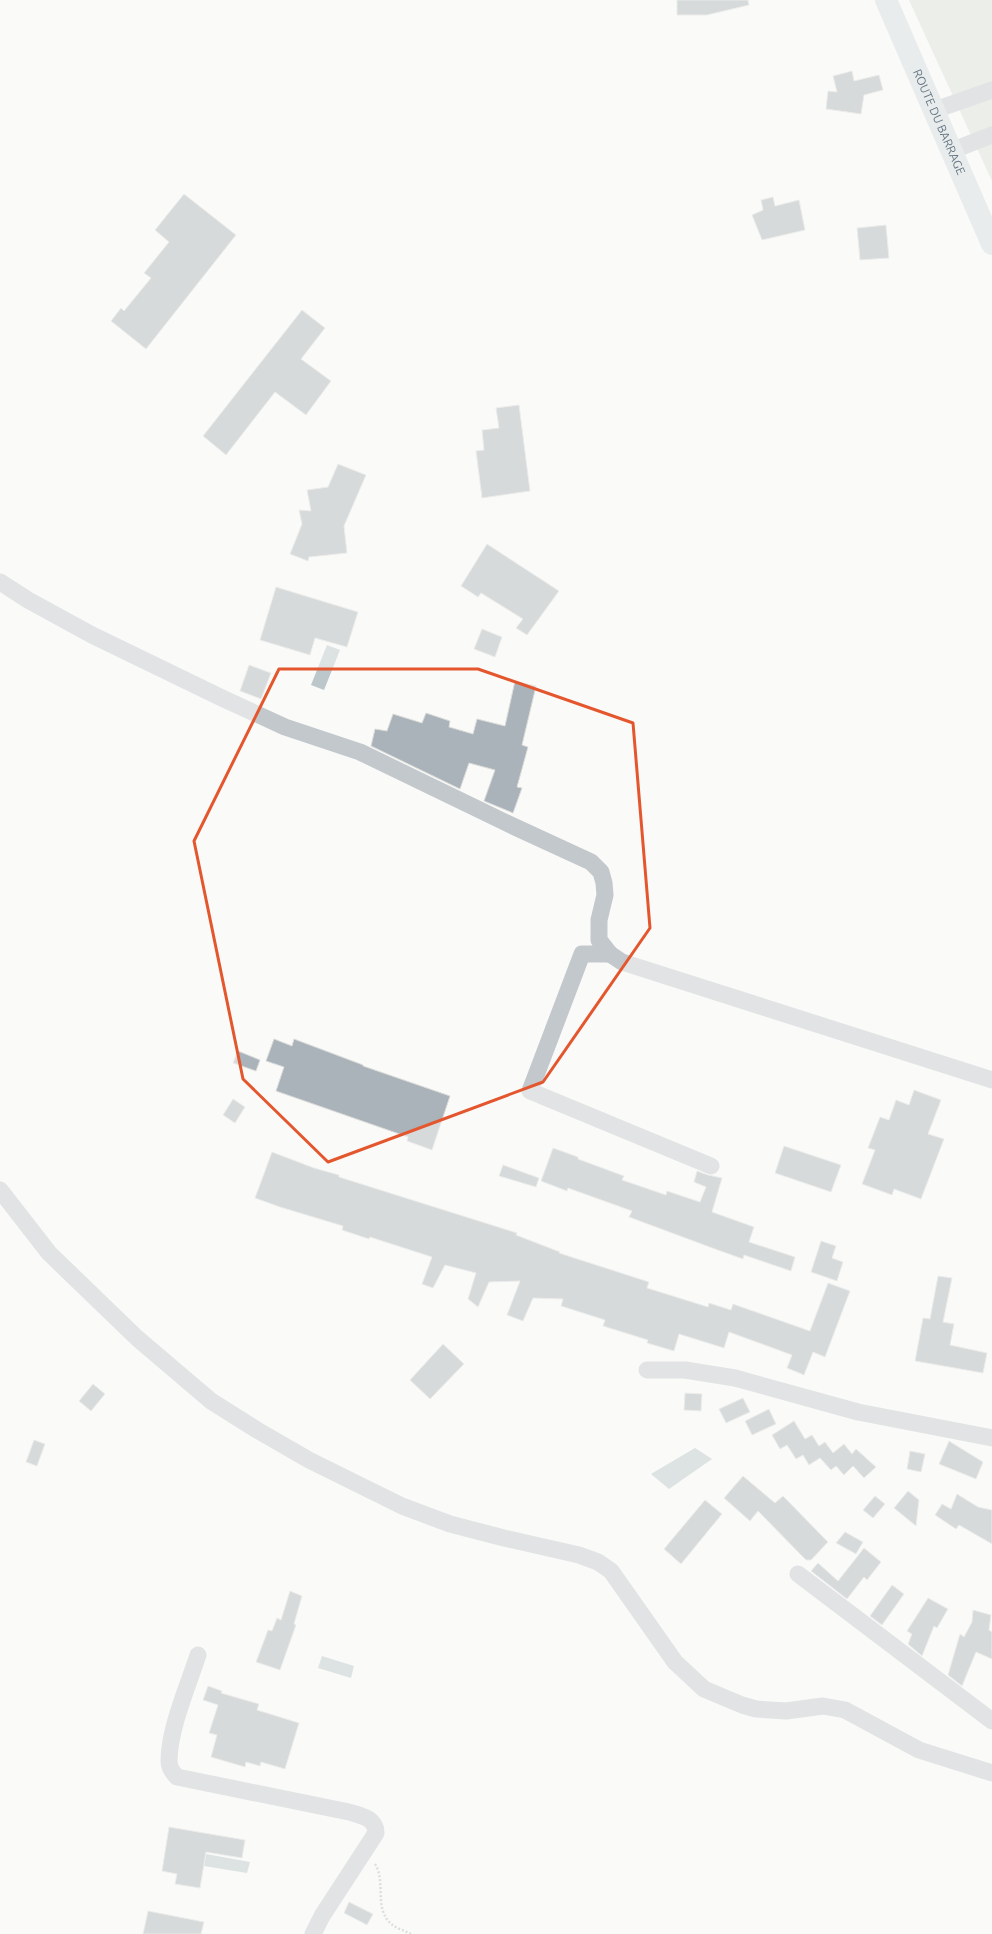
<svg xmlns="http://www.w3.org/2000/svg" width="992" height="1934" font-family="Ubuntu,sans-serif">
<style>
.green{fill:#dadfd7}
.water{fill:#bbc7cb}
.building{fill:#aab3b9;stroke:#dcdcda}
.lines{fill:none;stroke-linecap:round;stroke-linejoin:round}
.path{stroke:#bbbfc2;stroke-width:2.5;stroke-dasharray:2 2;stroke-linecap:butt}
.street{stroke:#c3c8cc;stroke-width:17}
.secondary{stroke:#d6dbdf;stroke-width:22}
.marked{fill:none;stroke:#e4572e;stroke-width:3;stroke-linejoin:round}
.labels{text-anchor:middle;stroke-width:4;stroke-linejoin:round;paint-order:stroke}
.street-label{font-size:12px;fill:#657683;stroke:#fff}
</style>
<rect width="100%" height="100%" fill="#fafaf8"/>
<!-- green -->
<polygon class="green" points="909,0 992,0 992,181"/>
<!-- water -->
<g class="water">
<polygon points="327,645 340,650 324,690 311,685"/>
<polygon points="695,1448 712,1459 669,1489 651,1474"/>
<polygon points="322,1656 354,1666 351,1678 318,1668"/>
<polygon points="206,1854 250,1862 247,1873 204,1866"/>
</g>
<!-- building -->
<g class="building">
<polygon points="677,0 748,0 749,5 707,15 677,15"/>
<polygon points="852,71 854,81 879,75 883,90 864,95 861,114 826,109 828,91 837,92 833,76"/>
<polygon points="184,194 236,235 146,349 111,321 121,308 124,311 151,278 144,273 169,242 155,230"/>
<polygon points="773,197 775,206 799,200 805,230 762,240 752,215 763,210 761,200"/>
<polygon points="886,225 889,258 860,260 857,228"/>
<polygon points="302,310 325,328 301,359 331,381 306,415 275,392 226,455 203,436"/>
<polygon points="519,405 530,491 482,498 476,451 484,450 482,430 499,428 496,408"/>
<polygon points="338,464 366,475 344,526 347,553 309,557 308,561 290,554 302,524 299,510 311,511 307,490 328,487"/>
<polygon points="487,544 559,591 527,635 516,628 523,619 481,593 478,597 461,586"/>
<polygon points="276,587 358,612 347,647 315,638 310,655 260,640"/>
<polygon points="482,629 502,637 495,657 474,649"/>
<polygon points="249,665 271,673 261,699 240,691"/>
<polygon points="515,681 536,686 522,745 528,747 517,787 522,788 513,813 484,801 495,770 469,763 460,789 371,746 375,729 387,731 393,714 422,723 426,713 450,721 449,727 473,734 477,719 505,726"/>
<polygon points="274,1039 292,1046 294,1039 363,1065 363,1066 450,1096 432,1150 407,1141 408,1137 276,1091 284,1067 266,1061"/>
<polygon points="238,1051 260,1060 256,1071 233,1063"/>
<polygon points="914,1090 941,1100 928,1134 944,1139 921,1199 894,1189 892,1195 862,1184 875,1150 868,1148 880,1117 889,1120 896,1100 909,1105"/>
<polygon points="233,1099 245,1107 235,1123 223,1115"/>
<polygon points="784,1146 841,1165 831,1192 775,1173"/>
<polygon points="553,1148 578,1157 578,1159 624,1176 622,1180 666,1195 667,1191 700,1202 706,1187 694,1182 697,1171 708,1175 722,1178 712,1212 754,1227 749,1242 795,1257 791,1271 744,1255 743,1259 715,1249 629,1217 632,1211 568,1188 567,1191 541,1181"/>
<polygon points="272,1152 314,1168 339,1175 339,1177 517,1233 516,1235 560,1252 559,1253 649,1282 647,1288 708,1307 709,1303 731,1310 733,1304 810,1331 828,1283 850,1291 825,1357 813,1352 804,1375 787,1368 792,1355 729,1332 724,1348 679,1334 674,1351 647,1343 648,1340 603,1326 605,1320 561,1306 563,1299 533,1298 523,1321 507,1315 520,1281 489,1282 478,1307 468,1299 476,1273 445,1265 433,1288 422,1284 432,1257 370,1237 369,1239 342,1230 343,1226 280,1207 255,1198"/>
<polygon points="503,1165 539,1178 536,1187 499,1176"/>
<polygon points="821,1241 836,1246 832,1258 843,1262 837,1281 811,1272"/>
<polygon points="938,1276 952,1278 943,1322 954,1324 950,1345 987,1353 983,1373 915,1361 923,1318 930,1319"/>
<polygon points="443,1344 464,1364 430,1399 410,1380"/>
<polygon points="93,1384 105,1394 91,1411 79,1401"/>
<polygon points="685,1393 702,1394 701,1411 684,1410"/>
<polygon points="743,1398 750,1412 726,1423 719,1409"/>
<polygon points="769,1409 776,1424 752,1435 745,1421"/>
<polygon points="794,1421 805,1439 812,1435 819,1446 825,1442 833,1453 844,1444 852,1454 856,1449 876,1467 864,1478 853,1466 844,1475 836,1466 831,1470 820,1458 809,1465 803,1455 796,1459 787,1445 780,1449 772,1435"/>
<polygon points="34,1440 45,1444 37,1466 26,1462"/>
<polygon points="949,1441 983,1462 976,1479 939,1464"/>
<polygon points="910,1451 925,1454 921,1472 907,1469"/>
<polygon points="743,1476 775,1503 783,1496 828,1542 811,1560 806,1560 758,1511 750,1521 724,1498"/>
<polygon points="908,1491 919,1500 916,1526 894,1508"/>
<polygon points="957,1494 978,1507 992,1510 992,1544 959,1525 956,1529 935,1515 942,1504 951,1509"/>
<polygon points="875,1496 885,1504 873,1518 863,1510"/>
<polygon points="705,1500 722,1514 681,1564 664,1549"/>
<polygon points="845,1532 863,1542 856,1554 836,1543"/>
<polygon points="864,1548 881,1562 867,1580 864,1577 847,1599 811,1571 818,1563 838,1581"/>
<polygon points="892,1585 904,1594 882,1625 870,1616"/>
<polygon points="290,1591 302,1596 294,1624 296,1625 280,1670 256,1662 268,1630 272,1631 277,1618 281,1620"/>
<polygon points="928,1598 948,1609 937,1628 934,1626 922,1656 908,1644 912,1634 907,1631"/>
<polygon points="973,1610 991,1615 989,1630 992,1632 992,1659 976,1652 962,1686 948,1675 960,1634 964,1637 972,1622"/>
<polygon points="208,1686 222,1691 221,1693 259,1704 257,1710 299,1723 285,1769 261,1762 260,1766 246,1762 245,1767 211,1757 217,1735 209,1733 218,1705 203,1700"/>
<polygon points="169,1827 245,1840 242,1858 206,1852 200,1888 175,1884 177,1874 162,1871"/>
<polygon points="349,1902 373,1914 367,1925 344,1913"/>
<polygon points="148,1911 204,1922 201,1934 143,1934"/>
</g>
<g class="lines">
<!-- path -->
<path class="path" d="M 375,1864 C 387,1883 372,1911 394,1926 C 399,1929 405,1931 411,1934"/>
<!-- street -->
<g class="street">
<polyline points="935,110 992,90"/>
<polyline points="951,151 992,135"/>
<polyline points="0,582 28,600 92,635 224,699 285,727 360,752 515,827 591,862 601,872 604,883 605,895 599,920 599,940 610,954 622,962 992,1080"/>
<polyline points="610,954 582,954 530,1091 711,1166"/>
<polyline points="0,1190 49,1253 137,1338 211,1401 257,1430 309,1460 402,1506 450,1524 504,1538 579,1555 598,1562 611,1571 675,1662 704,1689 742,1705 756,1709 786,1711 823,1706 845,1710 919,1750 992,1773"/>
<polyline points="647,1370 685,1370 735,1378 858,1412 992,1438"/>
<polyline points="798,1574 992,1721"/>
<path d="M 198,1655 C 188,1686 169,1729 169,1761 C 169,1767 173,1773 177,1777 L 349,1812 C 362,1816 376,1818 376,1833 L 322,1916 L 313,1934"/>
</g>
<!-- secondary -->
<path class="secondary" id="s1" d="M 886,0 L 992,244"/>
</g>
<!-- marked area -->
<path d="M0 0H992V1934H0ZM 279,669 L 478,669 L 633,723 L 650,928 L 543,1082 L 328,1162 L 243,1079 L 194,841 Z" fill="#fafaf8" fill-opacity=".55" fill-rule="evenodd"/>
<path class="marked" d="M 279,669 L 478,669 L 633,723 L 650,928 L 543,1082 L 328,1162 L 243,1079 L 194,841 Z"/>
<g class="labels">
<!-- street labels -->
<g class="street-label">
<text dy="4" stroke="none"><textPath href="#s1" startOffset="133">ROUTE DU BARRAGE</textPath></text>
</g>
</g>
</svg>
